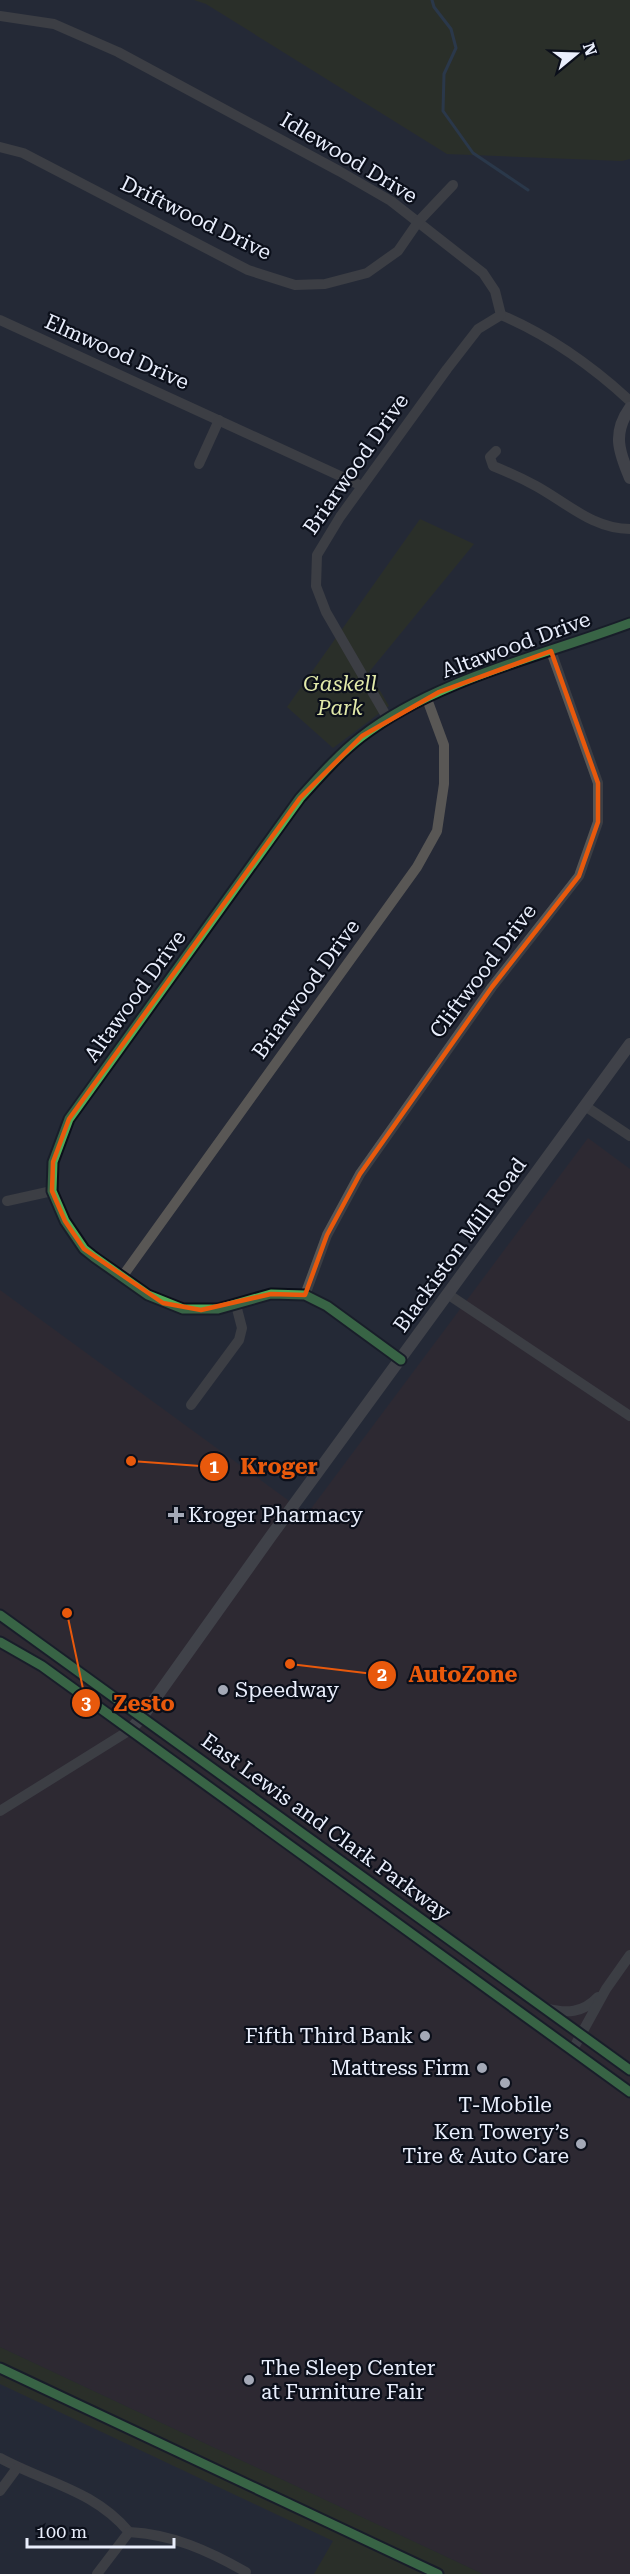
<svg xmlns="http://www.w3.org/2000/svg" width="630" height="2574" font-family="'Roboto Serif',serif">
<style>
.commercial{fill:#38282e}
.green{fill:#32351a}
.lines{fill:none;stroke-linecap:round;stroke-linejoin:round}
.stream{stroke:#324962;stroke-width:3}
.minor{stroke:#595755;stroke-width:10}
.major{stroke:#626060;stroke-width:12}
.cycleway-casing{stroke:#0b0f1a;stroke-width:13}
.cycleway{stroke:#51ab58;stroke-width:9}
.marked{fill:none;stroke:#e8590c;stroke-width:4.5;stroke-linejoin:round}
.poi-dot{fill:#a4a9b7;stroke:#0b0f1a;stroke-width:2}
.labels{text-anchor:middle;stroke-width:4.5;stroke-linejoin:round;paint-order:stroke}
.street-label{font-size:21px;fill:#e9eefc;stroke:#0b0f1a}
.park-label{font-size:21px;font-style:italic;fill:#e1e9a9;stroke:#0b0f1a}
.poi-label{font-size:21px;fill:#e9eefc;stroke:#0b0f1a;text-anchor:start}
.leader{fill:none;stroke:#e8590c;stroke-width:2}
.callout-dot{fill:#e8590c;stroke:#0b0f1a;stroke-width:2}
.mark-label{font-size:18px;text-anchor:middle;font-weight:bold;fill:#fff}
.callout-label{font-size:22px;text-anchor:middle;font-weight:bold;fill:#e8590c;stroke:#0b0f1a;stroke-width:4.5;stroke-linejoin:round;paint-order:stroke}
</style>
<rect width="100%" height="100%" fill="#252936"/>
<!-- commercial -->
<polygon class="commercial" points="588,1138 630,1169 630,2574 483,2574 0,2347 0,1290 307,1514"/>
<!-- green -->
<g class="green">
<polygon points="194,0 630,0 630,159 622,161 447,154 206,4"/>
<polygon points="420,519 474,544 369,672 389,706 333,748 287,707"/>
<polygon points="0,2347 483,2574 314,2574 333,2541 0,2384"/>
</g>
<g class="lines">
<!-- stream -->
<polyline class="stream" points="432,0 434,7 451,29 456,48 444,74 443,111 473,153 528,190"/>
<!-- minor -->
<g class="minor">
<path d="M 0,16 L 54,24 L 118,52 L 339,171 L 391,201 L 483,273 L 495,291 L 501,315 C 548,335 592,366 630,401"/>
<polyline points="0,147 23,153 248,270 295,285 325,284 367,273 398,251 418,222 453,185"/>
<polyline points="0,320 362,486"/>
<path d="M 496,451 L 490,457 L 493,466 C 508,472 523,479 536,486 C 567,503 593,529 630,529"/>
<polyline points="199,464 219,420"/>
<polyline points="388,719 326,612 316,586 317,555 340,517 447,369 478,329 501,315"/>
<polyline points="585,1106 630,1136"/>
<polyline points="7,1201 52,1191"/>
<polyline points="122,1277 417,867 437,831 444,784 444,745 427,699"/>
<polyline points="305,1295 327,1235 360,1174 492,987 579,876 598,822 598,783 551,651"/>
<polyline points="449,1295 630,1416"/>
<path d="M 401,1360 L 327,1306 L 305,1295 L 271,1294 L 218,1309 L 183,1309 L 148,1295 L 94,1257 L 84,1249 L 65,1221 L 52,1191 L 53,1162 L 69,1119 L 300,798 C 319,777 338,755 361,737 C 436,679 542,656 630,623"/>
<polyline points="191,1405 239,1340 242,1328 236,1305"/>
<polyline points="0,1811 130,1730"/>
<path d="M 546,2008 C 566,2014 583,2013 598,1997"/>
<polyline points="572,2051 606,1989 630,1955"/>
<path d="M 0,2458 C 46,2483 94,2490 129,2532 C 172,2534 209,2551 246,2572 L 245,2574"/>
<polyline points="0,2491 17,2468"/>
<polyline points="97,2574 129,2532"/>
</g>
<!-- major -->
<g class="major">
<path d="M 630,408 C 612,433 619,452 630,478"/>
<polyline points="0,1615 630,2070"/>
<polyline points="0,1642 42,1666 630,2092"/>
<polyline points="130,1730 142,1717 271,1536 630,1044"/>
</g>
<!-- cycleway casing -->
<g class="cycleway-casing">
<g id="cycleway">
<path d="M 401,1360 L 327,1306 L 305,1295 L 271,1294 L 218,1309 L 183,1309 L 148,1295 L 94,1257 L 84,1249 L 65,1221 L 52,1191 L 53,1162 L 69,1119 L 300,798 C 319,777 338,755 361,737 C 436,679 542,656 630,623"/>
<polyline points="0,1615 630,2070"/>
<polyline points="0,1642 42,1666 630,2092"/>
<polyline points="0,2368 438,2574"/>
</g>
</g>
<!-- cycleway -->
<use href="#cycleway" class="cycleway"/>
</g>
<!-- marked area -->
<path d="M0 0H630V2574H0ZM 551,651 L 598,783 L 598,822 L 579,876 L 492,987 L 360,1174 L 327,1235 L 305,1295 L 271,1294 L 201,1310 L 163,1303 L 84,1249 L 65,1221 L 52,1191 L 53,1162 L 69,1119 L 300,798 L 362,736 L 439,692 Z" fill="#252936" fill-opacity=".55" fill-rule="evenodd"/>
<path class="marked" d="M 551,651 L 598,783 L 598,822 L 579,876 L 492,987 L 360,1174 L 327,1235 L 305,1295 L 271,1294 L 201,1310 L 163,1303 L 84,1249 L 65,1221 L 52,1191 L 53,1162 L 69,1119 L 300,798 L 362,736 L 439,692 Z"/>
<!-- markers -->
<g class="poi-dot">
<path d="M173 1506h6v6h6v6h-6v6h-6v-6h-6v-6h6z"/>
<circle cx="223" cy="1690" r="6"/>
<circle cx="425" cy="2036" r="6"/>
<circle cx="482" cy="2068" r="6"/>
<circle cx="505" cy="2083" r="6"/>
<circle cx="581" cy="2144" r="6"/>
<circle cx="249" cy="2380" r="6"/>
</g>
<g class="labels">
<!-- street labels -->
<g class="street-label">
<text transform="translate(349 158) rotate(31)" y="7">Idlewood Drive</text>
<text transform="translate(196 218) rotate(26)" y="7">Driftwood Drive</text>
<text transform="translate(117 352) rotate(24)" y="7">Elmwood Drive</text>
<text transform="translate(356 464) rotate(-55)" y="7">Briarwood Drive</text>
<text transform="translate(516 645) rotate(-20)" y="7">Altawood Drive</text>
<text transform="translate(483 971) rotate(-53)" y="7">Cliftwood Drive</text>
<text transform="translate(306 989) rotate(-54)" y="7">Briarwood Drive</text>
<text transform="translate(135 996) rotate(-54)" y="7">Altawood Drive</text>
<text transform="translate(460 1245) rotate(-54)" y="7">Blackiston Mill Road</text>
<text transform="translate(326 1827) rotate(36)" y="7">East Lewis and Clark Parkway</text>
</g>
<!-- park labels -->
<g class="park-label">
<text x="340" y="691">Gaskell<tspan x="340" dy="24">Park</tspan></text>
</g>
<!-- poi labels -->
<g class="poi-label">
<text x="188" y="1522">Kroger Pharmacy</text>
<text x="235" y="1697">Speedway</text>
<text x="413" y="2043" text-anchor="end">Fifth Third Bank</text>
<text x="470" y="2075" text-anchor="end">Mattress Firm</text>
<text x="505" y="2112" text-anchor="middle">T-Mobile</text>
<text x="569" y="2139" text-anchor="end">Ken Towery’s<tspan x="569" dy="24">Tire &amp; Auto Care</tspan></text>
<text x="261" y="2375">The Sleep Center<tspan x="261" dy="24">at Furniture Fair</tspan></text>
</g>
</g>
<!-- callouts -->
<path class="leader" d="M131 1461L214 1467M290 1664L382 1675M67 1613L86 1703"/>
<g class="callout-dot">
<circle cx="131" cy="1461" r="6"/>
<circle cx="290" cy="1664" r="6"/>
<circle cx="67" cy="1613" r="6"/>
<circle cx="214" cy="1467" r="15"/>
<circle cx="382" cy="1675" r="15"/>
<circle cx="86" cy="1703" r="15"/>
</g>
<g class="mark-label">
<text x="214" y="1473">1</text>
<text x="382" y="1681">2</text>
<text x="86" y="1709">3</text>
</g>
<g class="callout-label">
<text x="279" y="1474">Kroger</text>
<text x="463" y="1682">AutoZone</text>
<text x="144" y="1711">Zesto</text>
</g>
<!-- north arrow -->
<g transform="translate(576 54) rotate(71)" stroke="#0b0f1a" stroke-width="4.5" paint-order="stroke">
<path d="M0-4.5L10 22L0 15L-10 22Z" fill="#e9eefc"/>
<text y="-9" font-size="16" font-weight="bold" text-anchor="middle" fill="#e9eefc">N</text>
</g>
<!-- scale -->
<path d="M27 2538v9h147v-9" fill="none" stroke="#e9eefc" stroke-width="3"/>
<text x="36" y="2538" font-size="18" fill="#e9eefc" stroke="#0b0f1a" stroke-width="4.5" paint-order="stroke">100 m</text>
</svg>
